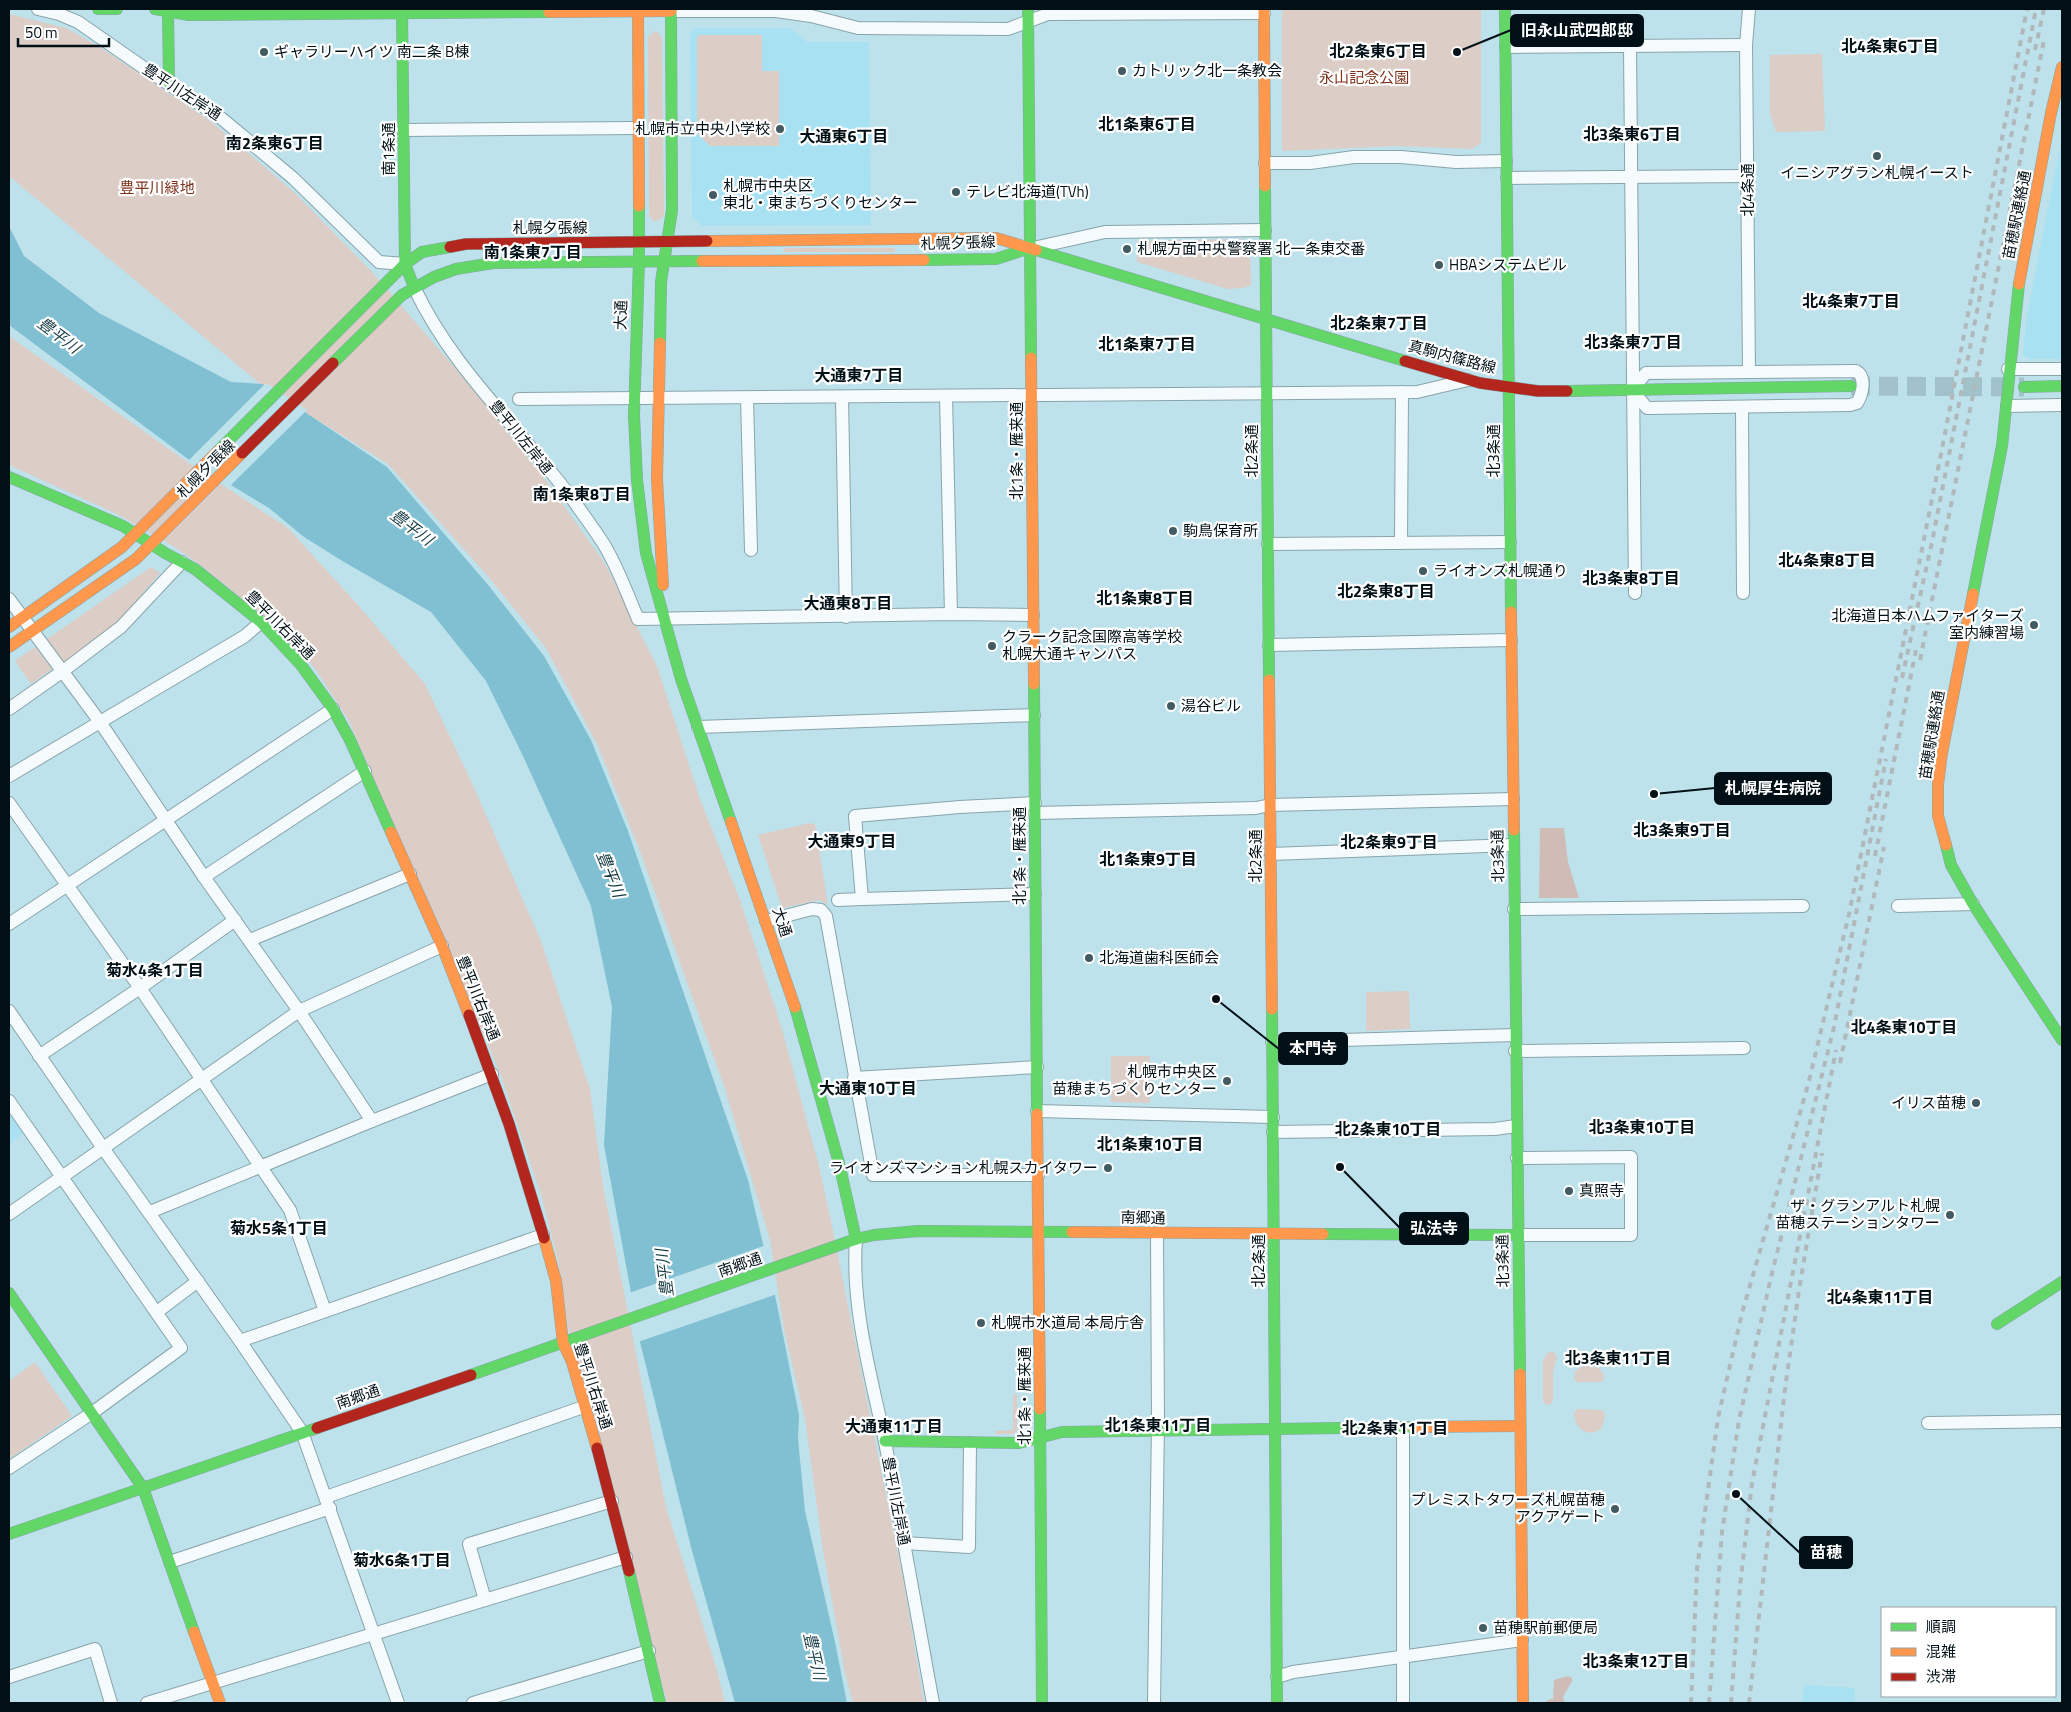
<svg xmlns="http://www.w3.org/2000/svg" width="2071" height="1712" font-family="'Titillium Web','Noto Sans JP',sans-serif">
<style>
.built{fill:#a7e1f2}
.green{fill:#dccdc7}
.forest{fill:#d0bcb6}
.water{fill:#80c0d2}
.pier{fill:#bee2eb}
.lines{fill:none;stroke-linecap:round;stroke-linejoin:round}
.primary-tunnel{stroke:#a2c2cb;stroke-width:19;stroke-dasharray:19 9;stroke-linecap:butt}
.street-casing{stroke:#88a4ab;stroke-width:14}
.fast-casing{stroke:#88a4ab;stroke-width:12}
.slow-casing{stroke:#88a4ab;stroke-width:12}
.jam-casing{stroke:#88a4ab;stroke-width:12}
.street{stroke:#f5fbfc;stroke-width:12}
.fast{stroke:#63d668;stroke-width:11}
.slow{stroke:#ff974d;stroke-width:11}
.jam{stroke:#b3261e;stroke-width:11}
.rail{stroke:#b0b8bb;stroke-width:4;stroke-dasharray:6 6;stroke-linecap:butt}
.poi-dot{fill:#425a61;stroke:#fff;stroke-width:2}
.labels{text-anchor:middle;stroke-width:4.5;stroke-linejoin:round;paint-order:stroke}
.poi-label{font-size:15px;fill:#001016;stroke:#fff;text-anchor:start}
.park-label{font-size:15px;fill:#7e321b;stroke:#fff}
.street-label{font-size:15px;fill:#001016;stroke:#fff}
.neighbourhood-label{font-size:16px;font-weight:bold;fill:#001016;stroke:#fff}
.water-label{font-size:16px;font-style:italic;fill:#173c45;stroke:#fff}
.leader{fill:none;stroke:#001016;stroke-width:2}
.callout-dot{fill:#001016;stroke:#fff;stroke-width:2}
.callout{fill:#001016;stroke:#001016;stroke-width:2}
.callout-label{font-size:16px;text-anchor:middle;font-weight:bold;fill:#fff}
</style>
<rect width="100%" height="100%" fill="#bee2eb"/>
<!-- built -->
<g class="built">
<polygon points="696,28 790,28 807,42 869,42 871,225 702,226 692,216 690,34"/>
<polygon points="2062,137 2062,359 2029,359 2023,354 2026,321"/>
<polygon points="9,1114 23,1134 9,1144"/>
<polygon points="1804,1685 1855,1688 1854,1703 1802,1703"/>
</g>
<!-- green -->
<g class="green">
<polygon points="1282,9 1481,9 1481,143 1472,149 1399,146 1282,151"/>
<polygon points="9,14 66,28 98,46 209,120 294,192 373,273 455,368 545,479 604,562 657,666 699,796 741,903 782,1029 819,1166 831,1221 903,1579 924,1703 853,1703 845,1673 823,1551 805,1419 784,1329 770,1240 724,1086 641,854 597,744 546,648 486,574 388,464 263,386 9,176"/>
<polygon points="655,31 658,32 662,38 664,216 657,221 653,221 649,215 648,37"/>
<polygon points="699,35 762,35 762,71 779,71 779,146 710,146 697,133 697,38"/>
<polygon points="1822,54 1825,131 1776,132 1770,114 1770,55"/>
<polygon points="1241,239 1250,242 1251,285 1243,288 1228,289 1137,262 1137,241"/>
<polygon points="784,248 895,248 895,252 783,252"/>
<polygon points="9,336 183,459 288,528 358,605 425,684 472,783 541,941 590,1089 603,1185 666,1507 717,1670 725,1703 667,1703 565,1314 559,1264 541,1195 500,1073 349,721 314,667 265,617 199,564 176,548 119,515 9,465"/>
<polygon points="151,567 160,573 119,621 64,662 47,639"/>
<polygon points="35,647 52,669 31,684 15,661"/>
<polygon points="810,823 815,824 828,905 819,900 782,908 758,835"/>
<polygon points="1409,991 1410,1029 1366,1031 1366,992"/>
<polygon points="1111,1056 1150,1056 1150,1103 1111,1102"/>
<polygon points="1549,1352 1554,1352 1557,1357 1553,1372 1553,1400 1551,1404 1547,1405 1543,1401 1543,1360"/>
<polygon points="35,1362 72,1416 9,1459 9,1381"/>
<polygon points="1584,1366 1599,1368 1604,1375 1604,1380 1601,1382 1576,1382 1574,1378 1576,1370"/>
<polygon points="1013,1394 1017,1394 1017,1431 1013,1434 995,1434 995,1431 1013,1430"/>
<path d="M 1577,1409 L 1602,1410 L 1605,1415 L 1602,1428 C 1588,1439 1575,1429 1574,1413 Z"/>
</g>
<!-- forest -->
<g class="forest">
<polygon points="1540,828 1564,828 1568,862 1579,898 1539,898"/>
<polygon points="1568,1676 1572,1678 1572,1681 1563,1697 1565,1703 1544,1703 1550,1699 1553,1699 1554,1680"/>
</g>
<!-- water -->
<polygon class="water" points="9,226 24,256 99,313 231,382 263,384 387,467 489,586 544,656 591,740 628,831 748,1180 775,1295 723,1313 775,1295 799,1415 798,1439 805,1511 835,1642 847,1703 735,1703 692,1551 640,1342 604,1145 612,1007 591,906 523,756 486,681 431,612 344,562 304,537 269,508 188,459 9,325"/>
<!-- pier -->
<g class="pier">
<polygon points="266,383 307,410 229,487 187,462"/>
<polygon points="766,1245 777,1294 638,1342 629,1293"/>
</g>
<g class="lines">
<!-- primary-tunnel -->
<polyline class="primary-tunnel" points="1851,386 2024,387"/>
<!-- street casing -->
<g class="street-casing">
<g id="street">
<polyline points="38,9 59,14 78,22 147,70 221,118 293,178 379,262 405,264"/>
<polyline points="1749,9 1746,45 1749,372"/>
<polyline points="671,11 776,11 811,16 858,28 1008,29 1048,14 1264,13"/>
<polyline points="1630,46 1635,593"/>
<polyline points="1506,47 1746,45"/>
<polyline points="403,130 638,128"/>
<polyline points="1265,163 1310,163 1354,157 1401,157 1456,162 1506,161"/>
<polyline points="1507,178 1748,176"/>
<polyline points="1033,248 1105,232 1265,230"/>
<path d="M 414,287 C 452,369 520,428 573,500 C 583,514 594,529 603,543 C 618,567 627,594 638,619 L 951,614 L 1033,615"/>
<polyline points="2008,369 2062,369"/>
<path d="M 1856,371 C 1867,377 1862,395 1857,403 L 1850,405 L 1647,408 L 1632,390 L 1646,373 Z"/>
<polyline points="946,396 951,614"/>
<polyline points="842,397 846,617"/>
<polyline points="747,398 751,550"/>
<polyline points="519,399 1417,392 1468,380"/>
<polyline points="2007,406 2062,405"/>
<polyline points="1742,407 1743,593"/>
<polyline points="1401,543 1402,392"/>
<polyline points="1268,544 1510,542"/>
<polyline points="9,599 100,722 204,877 299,1011 372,1121"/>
<polyline points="1269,645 1511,640"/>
<polyline points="9,709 63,671 121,627 182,562"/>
<polyline points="698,727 1034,715"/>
<polyline points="9,776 245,636 261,622"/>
<polyline points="9,803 140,988 290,1210 325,1311"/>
<polyline points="1035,803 960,807 855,816 862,899 1035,894"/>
<polyline points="1035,813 1256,808 1270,805 1513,799"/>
<polyline points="1271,854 1513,845"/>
<polyline points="204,877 365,771"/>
<polyline points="838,900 862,899"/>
<polyline points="1898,906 1973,904"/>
<polyline points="1514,909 1803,906"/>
<polyline points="766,921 812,909 821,910 826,916 873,1175 1038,1175"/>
<polyline points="9,924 333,709"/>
<polyline points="250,940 410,874"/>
<polyline points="9,1011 103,1148 240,1341 302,1432 398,1703"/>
<polyline points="1272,1042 1515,1035"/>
<polyline points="1515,1051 1744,1048"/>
<polyline points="39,1056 140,988 235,920"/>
<polyline points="854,1078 1037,1067"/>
<polyline points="9,1101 181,1348 92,1413 9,1468"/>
<polyline points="1037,1111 1273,1117"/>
<polyline points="1273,1132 1495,1129 1516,1126"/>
<polyline points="1517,1158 1631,1157 1631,1235 1517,1235"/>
<polyline points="150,1212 372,1121 492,1074"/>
<polyline points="9,1214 299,1011 442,946"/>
<path d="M 856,1239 C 851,1307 871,1375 885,1442 C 902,1529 917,1616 933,1703"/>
<polyline points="157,1312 198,1281"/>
<polyline points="240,1341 543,1235"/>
<polyline points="1928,1423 2062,1421"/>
<polyline points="1403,1428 1403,1703"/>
<polyline points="326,1497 586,1406"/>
<polyline points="904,1543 969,1547 970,1443"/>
<polyline points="170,1562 330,1508"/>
<polyline points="485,1600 469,1544 612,1501"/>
<polyline points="9,1677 95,1649 111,1703"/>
<polyline points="1277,1677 1293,1672 1522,1640"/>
<polyline points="147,1703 626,1557"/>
<polyline points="473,1703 649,1651"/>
<polyline points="1154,1703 1158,1423 1157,1234"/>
</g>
</g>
<!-- fast casing -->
<g class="fast-casing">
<g id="fast">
<polyline points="98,9 117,9"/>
<polyline points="155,9 189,15 549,12"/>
<polyline points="168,9 169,83"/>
<polyline points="402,9 405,264 414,287"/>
<polyline points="1028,9 1031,358"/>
<polyline points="1505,9 1511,612"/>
<polyline points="1265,186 1269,680"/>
<polyline points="639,206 639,261 634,415 637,480 646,553 681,679 731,822"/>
<polyline points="1036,250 1405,361"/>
<polyline points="924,260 996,259 1030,248"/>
<polyline points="660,343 661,282 672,210 671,9"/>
<polyline points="333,363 402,295 434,277 456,269 493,263 702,261"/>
<polyline points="2024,387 2062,386"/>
<polyline points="1567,391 1851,386"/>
<polyline points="218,451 405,264 422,252 450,247"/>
<polyline points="9,477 123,526 165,553 195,569 261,622 301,665 333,709 350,740 391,832"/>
<polyline points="1973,594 2002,446 2019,284"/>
<polyline points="1034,684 1037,1114"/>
<polyline points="1514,830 1520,1374"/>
<polyline points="1946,845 1951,865 1973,904 2062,1040"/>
<polyline points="795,1007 839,1163 856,1239"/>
<polyline points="1272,1009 1277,1703"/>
<polyline points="1323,1234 1517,1235"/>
<polyline points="9,1293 143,1488 194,1632"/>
<polyline points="1997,1324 2062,1282"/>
<polyline points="471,1375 856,1239 874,1235 918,1231 1072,1232"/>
<polyline points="1040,1409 1042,1703"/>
<polyline points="885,1441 1019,1443 1062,1432 1413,1427"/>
<polyline points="9,1534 317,1428"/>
<polyline points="629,1571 660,1703"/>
</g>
</g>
<!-- slow casing -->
<g class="slow-casing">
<g id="slow">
<polyline points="638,9 639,206"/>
<polyline points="1264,9 1265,186"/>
<polyline points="549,12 671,11"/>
<polyline points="707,241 996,238 1036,250"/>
<polyline points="702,261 924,260"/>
<polyline points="2019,284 2051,113 2062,67"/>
<polyline points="660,343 657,479 663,585"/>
<polyline points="1031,358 1034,684"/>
<polyline points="1511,612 1514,830"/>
<polyline points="9,627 122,547 218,451"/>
<polyline points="9,647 136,559 242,453"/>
<polyline points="1269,680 1272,1009"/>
<polyline points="731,822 795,1007"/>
<polyline points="391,832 442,946 469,1015"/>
<polyline points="1946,845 1938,816 1938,784 1942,753 1973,594"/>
<polyline points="1037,1114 1040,1409"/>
<polyline points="1072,1232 1323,1234"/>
<polyline points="544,1238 556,1281 563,1343 572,1362 597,1448"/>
<polyline points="1520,1374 1523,1703"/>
<polyline points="1413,1427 1519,1426"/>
<polyline points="194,1632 220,1703"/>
</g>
</g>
<!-- jam casing -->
<g class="jam-casing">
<g id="jam">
<polyline points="450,247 466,244 707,241"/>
<polyline points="1405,361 1480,383 1538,391 1567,391"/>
<polyline points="242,453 333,363"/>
<polyline points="469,1015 509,1124 544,1238"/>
<polyline points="317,1428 471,1375"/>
<polyline points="597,1448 629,1571"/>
</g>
</g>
<!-- street -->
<use href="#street" class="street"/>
<!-- fast -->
<use href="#fast" class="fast"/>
<!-- slow -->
<use href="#slow" class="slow"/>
<!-- jam -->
<use href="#jam" class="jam"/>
<!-- rail -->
<g class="rail">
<polyline points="2035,50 2044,9"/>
<polyline points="1920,660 2044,40"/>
<polyline points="1902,678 1932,542 2036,9"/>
<polyline points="1875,856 1916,650"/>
<polyline points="1840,1063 1884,847"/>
<polyline points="1691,1703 1697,1569 1718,1418 1742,1313 1808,1085 1849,914 1941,454 2027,9"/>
<polyline points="1709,1703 1722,1532 1739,1420 1771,1277 1834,1027 1886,759"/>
<polyline points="1731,1703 1740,1586 1752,1483 1836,1050"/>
<polyline points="1749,1703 1785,1389 1799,1290 1822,1153"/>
</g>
</g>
<!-- markers -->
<g class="poi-dot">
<circle cx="264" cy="52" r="5"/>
<circle cx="1122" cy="71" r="5"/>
<circle cx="780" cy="129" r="5"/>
<circle cx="1877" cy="156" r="5"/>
<circle cx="956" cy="192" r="5"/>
<circle cx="713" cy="195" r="5"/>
<circle cx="1127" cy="249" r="5"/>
<circle cx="1439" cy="265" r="5"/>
<circle cx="1173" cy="531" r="5"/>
<circle cx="1423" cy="571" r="5"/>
<circle cx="2034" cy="625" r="5"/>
<circle cx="992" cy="646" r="5"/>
<circle cx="1171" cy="706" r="5"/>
<circle cx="1089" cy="958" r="5"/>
<circle cx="1227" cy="1081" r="5"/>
<circle cx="1976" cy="1103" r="5"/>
<circle cx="1108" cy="1168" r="5"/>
<circle cx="1569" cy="1191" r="5"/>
<circle cx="1950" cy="1215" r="5"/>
<circle cx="981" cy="1323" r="5"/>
<circle cx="1615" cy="1509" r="5"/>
<circle cx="1483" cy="1628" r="5"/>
</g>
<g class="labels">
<!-- poi labels -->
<g class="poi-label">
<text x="274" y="57">ギャラリーハイツ 南二条 B棟</text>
<text x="1132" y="76">カトリック北一条教会</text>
<text x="770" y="134" text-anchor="end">札幌市立中央小学校</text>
<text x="1877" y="178" text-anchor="middle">イニシアグラン札幌イースト</text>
<text x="723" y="191">札幌市中央区<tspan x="723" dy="17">東北・東まちづくりセンター</tspan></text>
<text x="966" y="197">テレビ北海道(TVh)</text>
<text x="1137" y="254">札幌方面中央警察署 北一条東交番</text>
<text x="1449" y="270">HBAシステムビル</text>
<text x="1183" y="536">駒鳥保育所</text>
<text x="1433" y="576">ライオンズ札幌通り</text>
<text x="2024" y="621" text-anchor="end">北海道日本ハムファイターズ<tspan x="2024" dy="17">室内練習場</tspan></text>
<text x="1002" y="642">クラーク記念国際高等学校<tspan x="1002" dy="17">札幌大通キャンパス</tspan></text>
<text x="1181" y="711">湯谷ビル</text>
<text x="1099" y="963">北海道歯科医師会</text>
<text x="1217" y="1077" text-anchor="end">札幌市中央区<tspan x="1217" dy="17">苗穂まちづくりセンター</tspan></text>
<text x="1966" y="1108" text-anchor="end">イリス苗穂</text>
<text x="1098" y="1173" text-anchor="end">ライオンズマンション札幌スカイタワー</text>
<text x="1579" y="1196">真照寺</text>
<text x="1940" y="1211" text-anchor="end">ザ・グランアルト札幌<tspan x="1940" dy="17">苗穂ステーションタワー</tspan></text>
<text x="991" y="1328">札幌市水道局 本局庁舎</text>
<text x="1605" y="1505" text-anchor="end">プレミストタワーズ札幌苗穂<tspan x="1605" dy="17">アクアゲート</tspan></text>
<text x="1493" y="1633">苗穂駅前郵便局</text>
</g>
<!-- park labels -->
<g class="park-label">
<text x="1364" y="83">永山記念公園</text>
<text x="157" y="193">豊平川緑地</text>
</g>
<!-- street labels -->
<g class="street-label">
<text transform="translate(182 92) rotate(33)" y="5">豊平川左岸通</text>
<text transform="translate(389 149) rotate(-90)" y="5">南1条通</text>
<text transform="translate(1748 190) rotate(-90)" y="5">北4条通</text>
<text transform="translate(2017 215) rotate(-79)" y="5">苗穂駅連絡通</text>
<text x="550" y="233">札幌夕張線</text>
<text transform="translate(958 243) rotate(-2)" y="5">札幌夕張線</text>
<text transform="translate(621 315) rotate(-88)" y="5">大通</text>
<text transform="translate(1452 357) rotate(15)" y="5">真駒内篠路線</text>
<text transform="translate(521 437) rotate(51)" y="5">豊平川左岸通</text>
<text transform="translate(1017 451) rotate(-90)" y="5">北1条・雁来通</text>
<text transform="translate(1252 451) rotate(-90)" y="5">北2条通</text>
<text transform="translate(1494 451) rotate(-90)" y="5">北3条通</text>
<text transform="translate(206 469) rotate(-45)" y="5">札幌夕張線</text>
<text transform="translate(280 625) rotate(45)" y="5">豊平川右岸通</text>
<text transform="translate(1932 735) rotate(-81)" y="5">苗穂駅連絡通</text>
<text transform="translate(1020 856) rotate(-90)" y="5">北1条・雁来通</text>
<text transform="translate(1256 856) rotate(-90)" y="5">北2条通</text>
<text transform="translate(1498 856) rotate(-91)" y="5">北3条通</text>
<text transform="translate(782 922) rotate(72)" y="5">大通</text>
<text transform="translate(478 998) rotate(68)" y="5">豊平川右岸通</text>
<text transform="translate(1143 1218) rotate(1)" y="5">南郷通</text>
<text transform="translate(1259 1261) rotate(-90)" y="5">北2条通</text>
<text transform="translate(1503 1261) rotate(-91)" y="5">北3条通</text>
<text transform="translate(740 1265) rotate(-19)" y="5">南郷通</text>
<text transform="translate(593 1386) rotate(72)" y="5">豊平川右岸通</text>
<text transform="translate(1025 1396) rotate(-90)" y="5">北1条・雁来通</text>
<text transform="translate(358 1397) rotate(-19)" y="5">南郷通</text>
<text transform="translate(896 1501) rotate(79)" y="5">豊平川左岸通</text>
</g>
<!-- neighbourhood labels -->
<g class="neighbourhood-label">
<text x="1890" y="52">北4条東6丁目</text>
<text x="1378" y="57">北2条東6丁目</text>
<text x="1147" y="130">北1条東6丁目</text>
<text x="1632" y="140">北3条東6丁目</text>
<text x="844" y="142">大通東6丁目</text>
<text x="275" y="149">南2条東6丁目</text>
<text x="533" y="258">南1条東7丁目</text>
<text x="1851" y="307">北4条東7丁目</text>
<text x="1379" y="329">北2条東7丁目</text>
<text x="1633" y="348">北3条東7丁目</text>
<text x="1147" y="350">北1条東7丁目</text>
<text x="859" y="381">大通東7丁目</text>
<text x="582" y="500">南1条東8丁目</text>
<text x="1827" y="566">北4条東8丁目</text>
<text x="1631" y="584">北3条東8丁目</text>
<text x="1386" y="597">北2条東8丁目</text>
<text x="1145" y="604">北1条東8丁目</text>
<text x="848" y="609">大通東8丁目</text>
<text x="1682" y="836">北3条東9丁目</text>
<text x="852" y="847">大通東9丁目</text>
<text x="1389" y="848">北2条東9丁目</text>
<text x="1148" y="865">北1条東9丁目</text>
<text x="155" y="976">菊水4条1丁目</text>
<text x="1904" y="1033">北4条東10丁目</text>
<text x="868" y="1094">大通東10丁目</text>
<text x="1642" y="1133">北3条東10丁目</text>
<text x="1388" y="1135">北2条東10丁目</text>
<text x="1150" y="1150">北1条東10丁目</text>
<text x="279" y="1234">菊水5条1丁目</text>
<text x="1880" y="1303">北4条東11丁目</text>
<text x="1618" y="1364">北3条東11丁目</text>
<text x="1158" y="1431">北1条東11丁目</text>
<text x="894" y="1432">大通東11丁目</text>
<text x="1395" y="1434">北2条東11丁目</text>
<text x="402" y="1566">菊水6条1丁目</text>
<text x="1636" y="1667">北3条東12丁目</text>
</g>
<!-- water labels -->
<g class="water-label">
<text transform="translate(59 335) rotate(37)" y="6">豊平川</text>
<text transform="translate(412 527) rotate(37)" y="6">豊平川</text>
<text transform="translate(611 874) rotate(68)" y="6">豊平川</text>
<text transform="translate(664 1273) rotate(-97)" y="6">豊平川</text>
<text transform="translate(815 1656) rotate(77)" y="6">豊平川</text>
</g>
</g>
<!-- callouts -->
<path class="leader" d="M1457 52L1511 30M1654 794L1715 788M1216 999L1279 1049M1340 1167L1400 1228M1736 1494L1800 1553"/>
<g class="callout-dot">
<circle cx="1457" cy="52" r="5"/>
<circle cx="1654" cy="794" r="5"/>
<circle cx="1216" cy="999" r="5"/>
<circle cx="1340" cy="1167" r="5"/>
<circle cx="1736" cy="1494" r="5"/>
</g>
<g class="callout">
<rect x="1511" y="15" width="132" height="31" rx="5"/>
<rect x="1715" y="773" width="116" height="31" rx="5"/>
<rect x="1279" y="1033" width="68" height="31" rx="5"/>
<rect x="1400" y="1213" width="68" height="31" rx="5"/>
<rect x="1800" y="1537" width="52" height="31" rx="5"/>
</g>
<g class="callout-label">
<text x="1577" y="36">旧永山武四郎邸</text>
<text x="1773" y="794">札幌厚生病院</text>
<text x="1313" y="1054">本門寺</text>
<text x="1434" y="1234">弘法寺</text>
<text x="1826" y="1558">苗穂</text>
</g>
<!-- border -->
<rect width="2071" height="1712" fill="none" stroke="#001016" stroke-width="20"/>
<!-- legend -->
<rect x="1881" y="1607" width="175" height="90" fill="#ffffff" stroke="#999fa2"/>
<rect x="1891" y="1623" width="25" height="8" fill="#63d668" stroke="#999fa2"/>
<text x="1926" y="1632" font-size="15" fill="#001016">順調</text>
<rect x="1891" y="1648" width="25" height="8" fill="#ff974d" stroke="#999fa2"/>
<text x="1926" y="1657" font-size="15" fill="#001016">混雑</text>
<rect x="1891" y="1673" width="25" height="8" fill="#b3261e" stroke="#999fa2"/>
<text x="1926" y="1682" font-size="15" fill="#001016">渋滞</text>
<!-- scale -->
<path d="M18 38v8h91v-8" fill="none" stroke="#001016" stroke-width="2.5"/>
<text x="25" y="38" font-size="15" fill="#001016" stroke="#ffffff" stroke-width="4" paint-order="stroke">50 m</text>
</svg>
